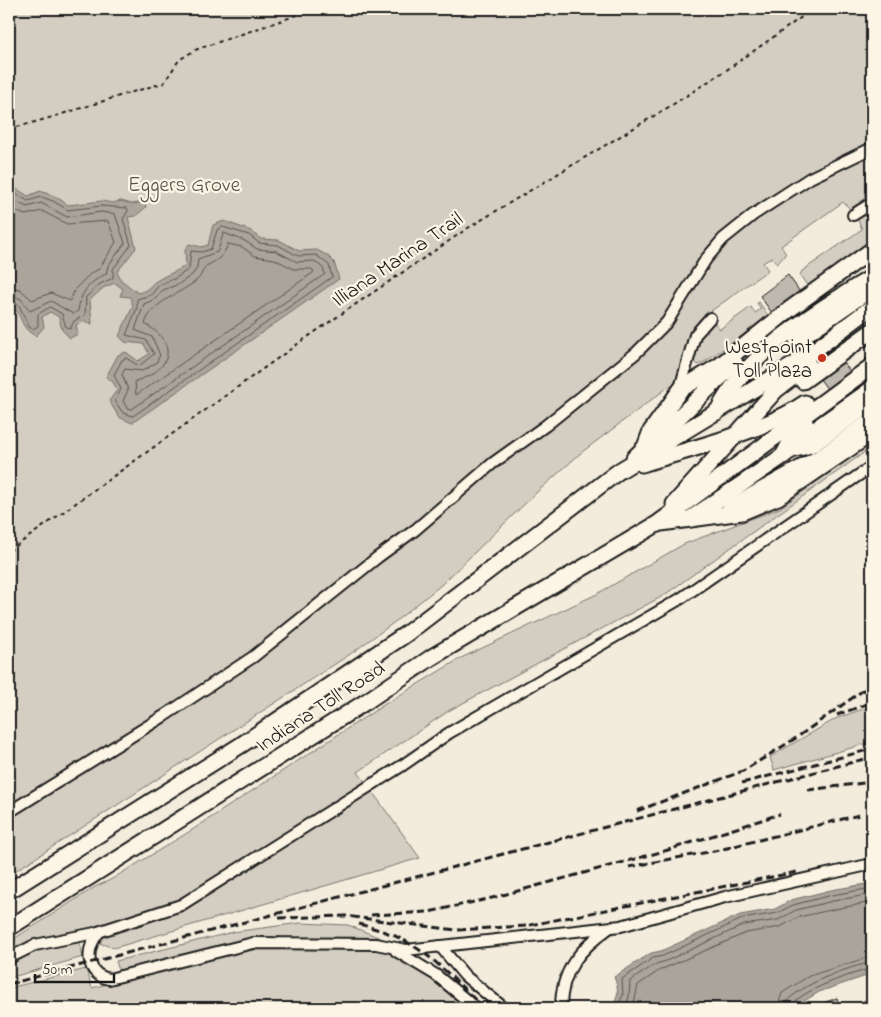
<svg xmlns="http://www.w3.org/2000/svg" width="881" height="1017" font-family="'Indie Flower',sans-serif">
<style>
.green{fill:#d3cec1;stroke:#78756e}
.water{fill:#aaa59b;stroke:#716e68}
.lines{fill:none;stroke-linecap:round;stroke-linejoin:round}
.shore{stroke:#55534f;stroke-width:1}
.building{fill:#beb9ae;stroke:#1c1c1c}
.minor-casing{stroke:#1c1c1c;stroke-width:14}
.highway-casing{stroke:#1c1c1c;stroke-width:19}
.path{stroke:#1c1c1c;stroke-width:2;stroke-dasharray:4 4;stroke-linecap:butt}
.minor{stroke:#fcf5e5;stroke-width:10}
.highway{stroke:#fcf5e5;stroke-width:15}
.rail{stroke:#1c1c1c;stroke-width:3;stroke-dasharray:8 4;stroke-linecap:butt}
.poi-dot{fill:#c8321e;stroke:#fcf5e5;stroke-width:2}
.labels{text-anchor:middle;stroke-width:4.5;stroke-linejoin:round;paint-order:stroke}
.park-label{font-size:21px;fill:#53514e;stroke:#fcf5e5}
.street-label{font-size:21px;fill:#1c1c1c;stroke:#fcf5e5}
.poi-label{font-size:21px;fill:#1c1c1c;stroke:#fcf5e5;text-anchor:end}
</style>
<rect width="100%" height="100%" fill="#f3ecdd"/>
<filter id="ink" filterUnits="userSpaceOnUse"><feTurbulence type="fractalNoise" baseFrequency=".02" numOctaves="2"/><feDisplacementMap in="SourceGraphic" scale="10" xChannelSelector="R" yChannelSelector="G"/><feConvolveMatrix kernelMatrix="1 2 1 2 8 2 1 2 1" color-interpolation-filters="sRGB"/></filter>
<g filter="url(#ink)">
<!-- green -->
<g class="green">
<polygon points="9,9 872,9 872,194 850,209 843,202 781,246 786,254 777,264 772,257 763,263 768,270 700,319 689,335 679,379 582,452 536,493 441,585 396,621 349,655 9,875"/>
<polygon points="872,210 872,241 808,287 800,275 802,271 862,229 857,218"/>
<polygon points="759,302 769,317 706,361 698,365 693,360 699,337 713,321 720,329 751,307 755,313 761,309 757,303"/>
<path d="M 872,442 L 872,447 L 663,596 L 450,710 L 358,772 L 420,858 L 114,948 L 99,943 L 99,938 C 110,930 122,931 135,927 C 169,916 201,901 229,879 L 222,872 L 181,899 L 9,954 L 9,942 L 95,887 L 112,879 L 192,830 L 385,704 L 461,658 L 597,594 L 684,544 L 780,508 Z"/>
<polygon points="872,706 872,742 774,770 770,757 837,718"/>
<polygon points="300,923 348,925 383,939 383,942 337,939 244,940 119,971 116,961 233,932"/>
<polygon points="79,939 83,957 9,978 9,961 34,950"/>
<polygon points="271,947 382,949 447,988 469,1008 9,1008 9,988 86,969 92,988 191,961"/>
</g>
<!-- water -->
<g class="water">
<path d="M 17,189 L 28,196 L 40,191 L 55,196 L 68,205 L 102,201 L 112,203 L 121,201 L 132,204 L 145,202 L 146,207 L 136,216 L 128,217 L 136,248 L 117,272 L 121,280 L 138,293 C 150,290 149,285 158,280 C 167,274 177,272 186,265 L 185,250 L 189,244 L 201,247 L 208,245 L 213,225 L 224,221 L 251,231 L 261,239 L 279,240 L 299,251 L 317,250 L 328,256 L 334,262 L 339,279 L 132,423 L 119,417 L 109,401 L 117,390 L 113,382 L 106,377 L 118,355 L 126,352 L 138,361 L 149,354 L 144,344 L 125,342 L 119,336 L 133,306 L 130,297 L 120,296 L 123,289 L 115,283 L 103,288 L 90,300 L 92,324 L 83,321 L 76,325 L 78,334 L 70,338 L 62,330 L 59,317 L 50,312 L 42,317 L 44,327 L 36,336 C 17,327 25,314 9,305 L 9,190 Z"/>
<path d="M 872,883 L 872,974 L 819,992 L 793,1008 L 611,1008 C 619,998 619,989 614,977 L 651,953 L 661,951 L 740,915 L 775,909 L 791,900 L 831,890 Z"/>
</g>
<g class="lines">
<!-- shore -->
<g class="shore">
<polyline points="9,194 16,194 28,201 41,197 53,201 68,210 101,206 127,208 128,211 123,219 131,245 113,269 113,278 100,284 86,297 85,315 74,321 70,329 66,327 62,314 50,307 38,314 38,326 33,329 29,327 19,305 9,301"/>
<path d="M 9,201 L 14,201 L 27,207 L 41,203 L 67,217 L 101,212 L 115,214 L 125,243 L 108,266 L 106,274 C 89,282 80,293 78,311 L 73,314 L 51,301 L 30,311 L 21,299 L 9,294"/>
<polyline points="9,208 25,215 42,211 67,224 108,221 116,242 99,269 90,274 75,289 70,301 51,293 32,300 20,289 9,287"/>
<polygon points="223,227 249,235 259,243 278,245 298,256 316,255 329,265 332,277 133,416 123,413 115,401 121,389 114,375 122,360 126,358 139,366 154,354 146,340 126,335 137,308 137,299 151,295 159,285 176,278 189,269 191,251 202,252 211,249 217,230"/>
<polygon points="224,233 245,241 257,249 276,251 297,262 314,261 323,268 325,274 132,409 127,408 123,401 128,390 122,374 125,369 142,371 156,363 160,355 152,337 135,330 144,304 155,299 163,290 179,284 193,274 197,268 198,259 217,252"/>
<path d="M 228,244 L 242,247 L 255,256 L 274,259 L 294,269 L 312,269 L 314,272 L 136,395 L 135,381 C 171,371 180,344 145,324 C 152,301 179,295 197,280 C 202,276 203,267 208,265 C 219,259 223,257 228,244 Z"/>
<polyline points="617,1008 623,995 622,979 653,958 663,956 742,919 777,913 793,905 832,895 872,888"/>
<polyline points="625,1008 629,997 630,981 656,964 666,961 744,925 778,920 796,910 833,901 872,894"/>
<polyline points="633,1008 638,985 660,970 746,933 780,927 799,917 835,909 872,902"/>
<polyline points="777,1008 782,993 809,976 872,956"/>
<path d="M 784,1008 C 786,989 854,964 872,963"/>
<path d="M 791,1008 C 792,993 857,971 872,969"/>
</g>
</g>
<!-- building -->
<g class="building">
<polygon points="788,275 800,292 772,313 760,296"/>
<polygon points="795,295 872,402 872,441 867,444 772,313"/>
<polygon points="837,998 841,1008 816,1008 815,1006"/>
<polygon points="872,998 872,1008 844,1008"/>
</g>
<g class="lines">
<!-- minor casing -->
<g class="minor-casing">
<g id="minor">
<polyline points="853,215 872,203"/>
<polyline points="679,392 695,335 710,318"/>
<polyline points="9,812 164,716 253,657 378,557 415,530 493,463 545,426 636,353 667,322 706,259 723,239 753,215 810,178 872,148"/>
<path d="M 99,932 C 85,949 85,974 109,979 L 253,943 L 376,944 L 406,950 L 621,926 L 725,897 L 872,864"/>
<polyline points="440,946 465,976 504,1008"/>
<polyline points="396,951 436,975 476,1008"/>
<polyline points="9,958 35,945 95,933 181,905 403,765 449,733 680,599 872,466"/>
<path d="M 561,1008 C 561,970 580,949 609,928"/>
</g>
</g>
<!-- highway casing -->
<g class="highway-casing">
<g id="highway">
<polyline points="797,340 872,288"/>
<polyline points="803,381 872,331"/>
<path d="M 717,412 C 749,350 816,312 872,277"/>
<polyline points="651,444 735,363"/>
<polyline points="791,446 872,389"/>
<path d="M 783,456 C 795,445 802,450 815,443 L 872,402"/>
<polyline points="634,458 645,447 651,431 681,389 719,366 790,309 872,250"/>
<path d="M 642,464 C 689,449 766,431 805,403"/>
<polyline points="674,504 776,390 809,365"/>
<polyline points="730,508 824,455 872,420"/>
<polyline points="690,519 783,456 796,431 805,422"/>
<polyline points="661,523 742,512 778,497 872,433"/>
<polyline points="9,891 241,745 406,634 619,471 800,361 872,307"/>
<polyline points="9,928 367,701 432,657 657,524 872,366"/>
</g>
</g>
<!-- path -->
<g class="path">
<path d="M 9,129 C 61,116 112,97 164,83 L 179,60 L 195,50 L 315,9"/>
<polyline points="9,551 306,338 468,228 672,105 731,67 813,9"/>
</g>
<!-- minor -->
<use href="#minor" class="minor"/>
<!-- highway -->
<use href="#highway" class="highway"/>
<!-- rail -->
<g class="rail">
<polyline points="837,715 872,702"/>
<polyline points="742,783 872,749"/>
<polyline points="808,790 872,782"/>
<polyline points="637,811 743,771 796,738 872,684"/>
<polyline points="629,867 719,850 863,814"/>
<polyline points="371,915 429,912 492,898 668,850 780,814"/>
<polyline points="279,918 346,916 456,930 525,926 797,872"/>
<path d="M 359,924 C 377,929 395,934 410,944 C 438,960 461,987 484,1008"/>
<polyline points="9,984 872,757"/>
</g>
</g>
</g>
<!-- markers -->
<circle class="poi-dot" cx="822" cy="358" r="5"/>
<g class="labels">
<!-- park labels -->
<g class="park-label">
<text x="184" y="191">Eggers Grove</text>
</g>
<!-- street labels -->
<g class="street-label">
<text transform="translate(397 259) rotate(-34)" y="7">Illiana Marina Trail</text>
<text transform="translate(320 706) rotate(-33)" y="7">Indiana Toll Road</text>
</g>
<!-- poi labels -->
<g class="poi-label">
<text x="812" y="353">Westpoint<tspan x="812" dy="24">Toll Plaza</tspan></text>
</g>
</g>
<!-- margin -->
<rect width="881" height="1017" fill="none" stroke="#fcf5e5" stroke-width="30"/>
<rect x="15" y="15" width="851" height="987" fill="none" stroke="#1c1c1c" stroke-width="2" filter="url(#ink)"/>
<!-- scale -->
<path d="M35 974v8h79v-8" fill="none" stroke="#1c1c1c" stroke-width="2.5"/>
<text x="42" y="974" font-size="15" fill="#1c1c1c" stroke="#fcf5e5" stroke-width="4" paint-order="stroke">50 m</text>
</svg>
